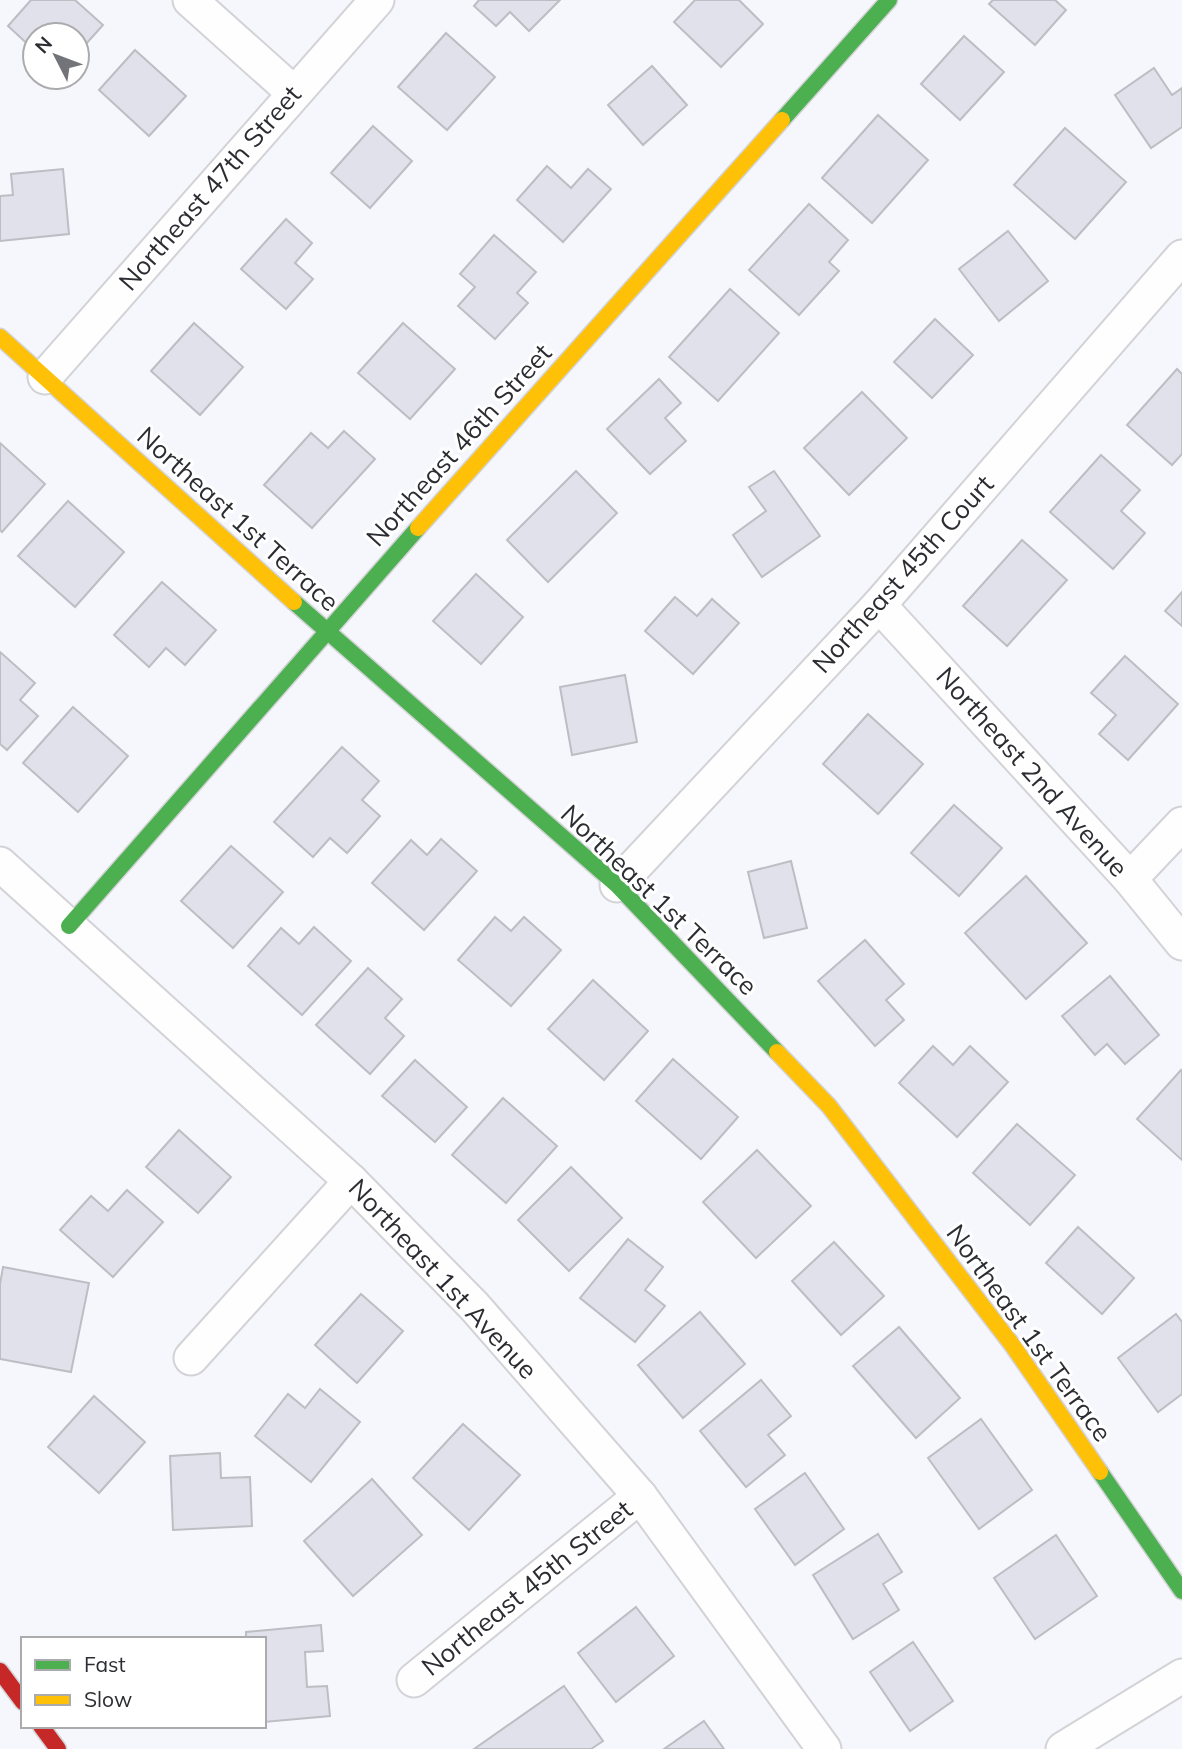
<svg xmlns="http://www.w3.org/2000/svg" width="1182" height="1749" font-family="Mulish,sans-serif">
<style>
.building{fill:#e0e1eb;stroke:#bdbec3;stroke-width:2}
.lines{fill:none;stroke-linecap:round;stroke-linejoin:round}
.street-casing{stroke:#d3d3d7;stroke-width:37}
.fast-casing{stroke:#d3d3d7;stroke-width:19}
.slow-casing{stroke:#d3d3d7;stroke-width:19}
.jam-casing{stroke:#d3d3d7;stroke-width:19}
.street{stroke:#fefeff;stroke-width:33}
.fast{stroke:#4caf50;stroke-width:16}
.slow{stroke:#ffc107;stroke-width:16}
.jam{stroke:#c62828;stroke-width:16}
.labels{text-anchor:middle;stroke-width:6;stroke-linejoin:round;paint-order:stroke}
.street-label{font-size:26px;fill:#2c2d32;stroke:#fff}
</style>
<rect width="100%" height="100%" fill="#f6f7fc"/>
<!-- building -->
<g class="building">
<polygon points="31,0 75,0 103,25 77,54 77,35 35,35 35,51 8,26"/>
<polygon points="479,0 560,0 529,31 510,12 496,26 474,6"/>
<polygon points="695,0 739,0 763,24 721,67 674,22"/>
<polygon points="993,0 1055,0 1066,10 1035,45 989,4"/>
<polygon points="446,33 495,77 447,130 398,87"/>
<polygon points="964,36 1004,72 960,120 921,84"/>
<polygon points="135,50 186,96 149,136 99,90"/>
<polygon points="652,66 687,105 643,145 608,105"/>
<polygon points="1154,68 1172,95 1182,88 1182,127 1151,148 1115,95"/>
<polygon points="878,115 928,160 872,223 822,178"/>
<polygon points="373,126 412,161 370,208 331,173"/>
<polygon points="1065,128 1126,182 1075,239 1014,185"/>
<polygon points="547,166 571,188 588,169 611,189 563,242 517,200"/>
<polygon points="63,169 69,234 0,241 0,196 13,195 11,174"/>
<polygon points="809,204 848,240 829,262 839,271 799,315 749,270"/>
<polygon points="286,219 312,243 295,263 313,279 286,309 241,269"/>
<polygon points="1008,231 1048,281 999,321 959,269"/>
<polygon points="494,235 536,272 517,293 528,303 495,339 458,306 475,287 460,274"/>
<polygon points="730,289 779,333 718,401 669,357"/>
<polygon points="935,319 973,355 932,398 894,362"/>
<polygon points="194,323 243,367 200,415 151,371"/>
<polygon points="403,323 455,369 410,419 358,373"/>
<polygon points="1177,369 1182,374 1182,454 1172,465 1127,425"/>
<polygon points="659,379 681,403 665,418 686,441 650,474 607,429"/>
<polygon points="862,392 907,438 849,495 804,448"/>
<polygon points="344,431 375,459 312,528 264,485 311,433 328,448"/>
<polygon points="0,443 45,484 2,532 0,530"/>
<polygon points="1101,455 1140,490 1121,511 1145,533 1113,569 1050,512"/>
<polygon points="576,471 617,513 548,582 507,540"/>
<polygon points="774,471 820,536 762,577 733,535 766,511 749,487"/>
<polygon points="68,501 124,552 75,607 18,556"/>
<polygon points="1022,540 1067,580 1007,646 963,606"/>
<polygon points="476,574 523,617 481,664 433,621"/>
<polygon points="162,582 216,630 185,665 166,648 149,667 114,635"/>
<polygon points="1182,592 1182,626 1165,611"/>
<polygon points="675,597 697,616 712,599 739,623 693,674 645,631"/>
<polygon points="0,652 35,683 20,700 38,716 7,750 0,744"/>
<polygon points="1125,656 1178,704 1128,760 1099,734 1116,715 1091,693"/>
<polygon points="625,675 637,742 572,755 560,687"/>
<polygon points="73,707 128,756 78,812 23,763"/>
<polygon points="868,714 923,764 878,814 823,764"/>
<polygon points="342,747 379,781 362,800 380,816 347,853 330,838 313,857 274,822"/>
<polygon points="954,805 1002,848 959,896 911,853"/>
<polygon points="441,839 477,871 424,930 372,883 411,840 427,855"/>
<polygon points="231,846 283,892 233,948 181,901"/>
<polygon points="791,861 807,928 764,938 748,872"/>
<polygon points="1026,876 1087,943 1026,999 965,933"/>
<polygon points="495,917 511,931 524,917 561,950 511,1006 458,960"/>
<polygon points="314,927 351,961 302,1015 248,966 281,928 299,944"/>
<polygon points="865,940 904,984 886,1000 904,1020 875,1046 818,981"/>
<polygon points="368,968 402,999 385,1018 404,1036 370,1074 316,1025"/>
<polygon points="1110,976 1159,1035 1125,1064 1107,1044 1095,1055 1062,1016"/>
<polygon points="593,980 648,1031 604,1080 548,1029"/>
<polygon points="933,1046 953,1065 970,1046 1008,1082 957,1137 899,1083"/>
<polygon points="673,1059 738,1117 701,1159 636,1101"/>
<polygon points="415,1060 467,1107 435,1142 382,1096"/>
<polygon points="1181,1070 1182,1071 1182,1160 1137,1119"/>
<polygon points="503,1098 557,1146 506,1203 452,1155"/>
<polygon points="1017,1124 1075,1175 1030,1225 973,1173"/>
<polygon points="179,1130 231,1177 198,1213 146,1167"/>
<polygon points="757,1150 811,1206 756,1258 703,1202"/>
<polygon points="571,1167 622,1218 569,1271 518,1220"/>
<polygon points="127,1190 163,1222 113,1277 60,1230 91,1196 108,1211"/>
<polygon points="1078,1227 1134,1278 1102,1314 1046,1263"/>
<polygon points="628,1239 663,1267 645,1290 665,1306 635,1342 580,1298"/>
<polygon points="834,1242 884,1296 841,1335 792,1281"/>
<polygon points="3,1267 89,1283 71,1372 0,1359 0,1284"/>
<polygon points="361,1294 403,1331 357,1383 315,1345"/>
<polygon points="700,1312 745,1364 683,1418 638,1365"/>
<polygon points="1176,1314 1182,1322 1182,1394 1158,1412 1118,1358"/>
<polygon points="899,1327 960,1398 916,1438 853,1366"/>
<polygon points="761,1380 791,1416 768,1435 785,1455 746,1487 700,1431"/>
<polygon points="320,1389 360,1422 311,1482 255,1436 288,1394 305,1408"/>
<polygon points="94,1396 145,1442 99,1493 48,1447"/>
<polygon points="981,1419 1032,1490 979,1529 928,1458"/>
<polygon points="463,1424 520,1475 469,1530 413,1478"/>
<polygon points="220,1453 221,1478 250,1477 252,1526 173,1530 170,1456"/>
<polygon points="805,1473 844,1529 795,1565 755,1509"/>
<polygon points="372,1479 422,1535 353,1596 304,1541"/>
<polygon points="878,1534 902,1572 883,1584 899,1610 853,1639 813,1575"/>
<polygon points="1056,1535 1097,1596 1035,1639 994,1578"/>
<polygon points="636,1607 674,1656 616,1702 578,1653"/>
<polygon points="321,1625 323,1651 305,1652 307,1687 327,1686 330,1716 264,1722 264,1639 246,1639 246,1632"/>
<polygon points="913,1642 953,1701 910,1731 870,1672"/>
<polygon points="564,1686 603,1741 591,1749 474,1749"/>
<polygon points="704,1721 724,1749 664,1749"/>
</g>
<g class="lines">
<!-- street casing -->
<g class="street-casing">
<g id="street">
<polyline points="190,0 294,93"/>
<polyline points="45,377 377,0"/>
<polyline points="879,605 1130,879 1182,943"/>
<polyline points="0,864 351,1181 474,1306 640,1496 824,1749"/>
<polyline points="1130,879 1182,824"/>
<polyline points="617,885 879,605 1182,257"/>
<polyline points="191,1358 351,1181"/>
<polyline points="414,1680 640,1496"/>
<polyline points="1063,1749 1182,1676"/>
</g>
</g>
<!-- fast casing -->
<g class="fast-casing">
<g id="fast">
<polyline points="782,120 889,0"/>
<polyline points="294,602 617,885 777,1052"/>
<polyline points="69,926 418,528"/>
<polyline points="1100,1472 1182,1591"/>
</g>
</g>
<!-- slow casing -->
<g class="slow-casing">
<g id="slow">
<polyline points="0,337 294,602"/>
<polyline points="418,528 782,120"/>
<polyline points="777,1052 829,1106 1013,1346 1100,1472"/>
</g>
</g>
<!-- jam casing -->
<g class="jam-casing">
<g id="jam">
<polyline points="0,1671 23,1702"/>
<polyline points="41,1726 58,1749"/>
</g>
</g>
<!-- street -->
<use href="#street" class="street"/>
<!-- fast -->
<use href="#fast" class="fast"/>
<!-- slow -->
<use href="#slow" class="slow"/>
<!-- jam -->
<use href="#jam" class="jam"/>
</g>
<g class="labels">
<!-- street labels -->
<g class="street-label">
<text transform="translate(210 188) rotate(-49)" y="9">Northeast 47th Street</text>
<text transform="translate(459 445) rotate(-48)" y="9">Northeast 46th Street</text>
<text transform="translate(238 519) rotate(42)" y="9">Northeast 1st Terrace</text>
<text transform="translate(903 574) rotate(-48)" y="9">Northeast 45th Court</text>
<text transform="translate(1032 772) rotate(48)" y="9">Northeast 2nd Avenue</text>
<text transform="translate(659 900) rotate(44)" y="9">Northeast 1st Terrace</text>
<text transform="translate(443 1279) rotate(47)" y="9">Northeast 1st Avenue</text>
<text transform="translate(1029 1333) rotate(54)" y="9">Northeast 1st Terrace</text>
<text transform="translate(527 1588) rotate(-39)" y="9">Northeast 45th Street</text>
</g>
</g>
<!-- legend -->
<rect x="21" y="1637" width="245" height="91" fill="#ffffff" stroke="#ababad" stroke-width="2"/>
<rect x="35" y="1660" width="35" height="10" fill="#4caf50" stroke="#ababad" stroke-width="2"/>
<text x="84" y="1672" font-size="21" fill="#2c2d32">Fast</text>
<rect x="35" y="1695" width="35" height="10" fill="#ffc107" stroke="#ababad" stroke-width="2"/>
<text x="84" y="1707" font-size="21" fill="#2c2d32">Slow</text>
<!-- north arrow -->
<g transform="translate(56 56) rotate(312)"><circle r="33" fill="#ffffff" stroke="#ababad" stroke-width="2"/>
<path d="M0-5L12 26L0 18L-12 26Z" fill="#737479"/>
<text y="-10" font-size="19" font-weight="bold" text-anchor="middle" fill="#2c2d32">N</text>
</g>
</svg>
